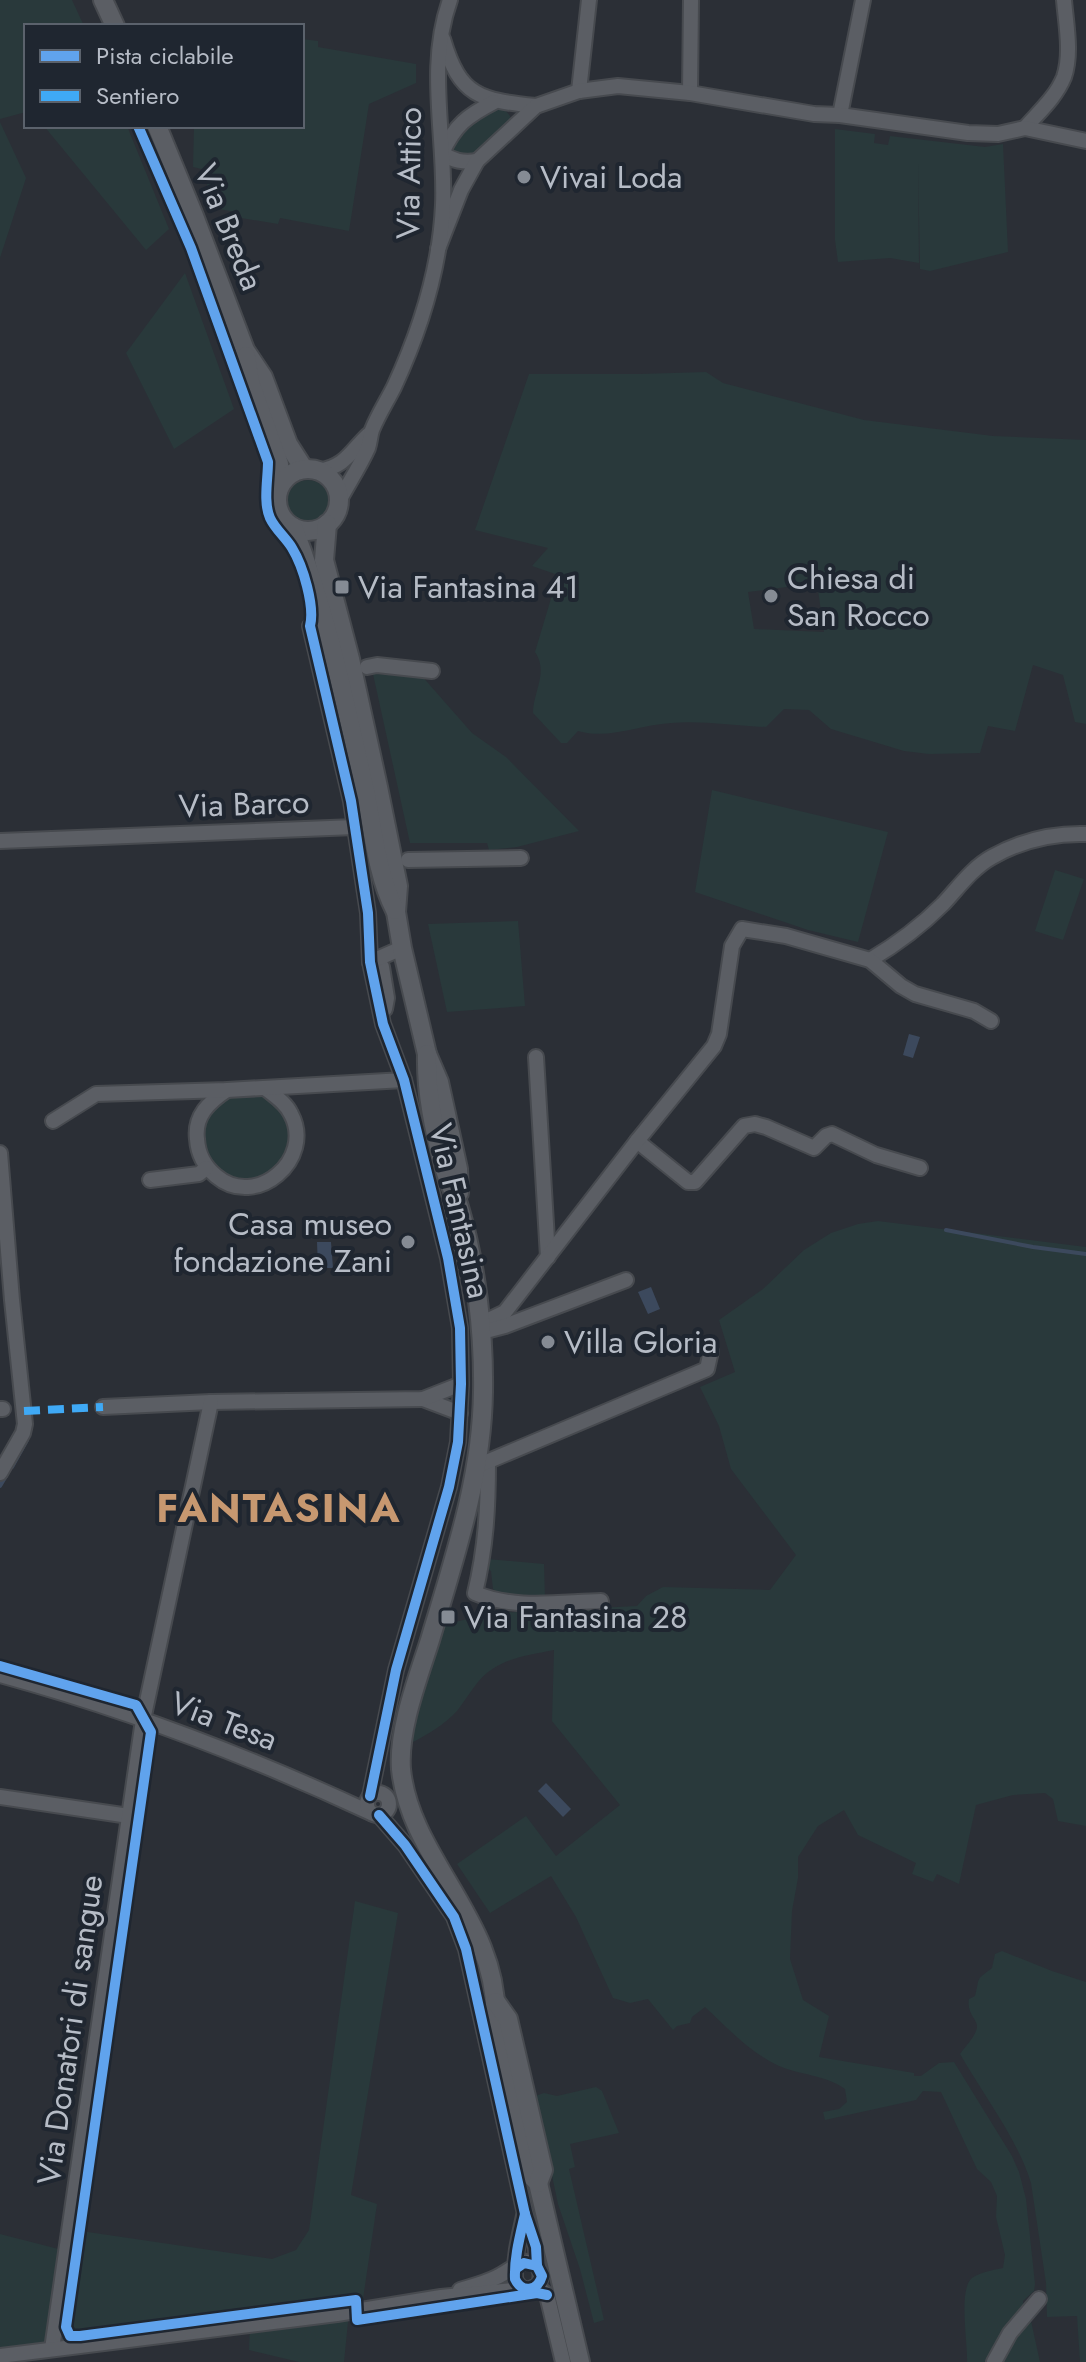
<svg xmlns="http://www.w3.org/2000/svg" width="1086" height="2362" font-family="Jost,sans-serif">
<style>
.green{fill:#29393b;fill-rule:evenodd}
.water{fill:#3c495d}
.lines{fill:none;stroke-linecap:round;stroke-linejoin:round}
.stream{stroke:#3c495d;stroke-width:4}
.minor-casing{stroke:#474a4f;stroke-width:18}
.tertiary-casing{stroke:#474a4f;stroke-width:22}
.minor{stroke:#5b5e64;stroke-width:14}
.tertiary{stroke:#5b5e64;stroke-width:18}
.quiet{stroke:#3fa9f5;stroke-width:8;stroke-dasharray:16 8;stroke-linecap:butt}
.cycleway-casing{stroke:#1f2630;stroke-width:15}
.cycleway{stroke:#60a3ed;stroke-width:10}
.poi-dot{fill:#858b94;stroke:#1f2630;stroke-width:3}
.labels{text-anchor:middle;stroke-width:8;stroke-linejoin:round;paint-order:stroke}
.street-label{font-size:32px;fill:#b6bcc6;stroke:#1f2630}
.poi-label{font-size:32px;fill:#b6bcc6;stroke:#1f2630;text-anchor:start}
.district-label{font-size:40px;font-weight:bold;letter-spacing:2px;fill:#c79870;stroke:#1f2630}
</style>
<rect width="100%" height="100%" fill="#2b2f36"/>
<!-- green -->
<g class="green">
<polygon points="0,0 72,0 84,26 26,26 26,112 0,119"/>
<polygon points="302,39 318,41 318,47 416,64 416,83 369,104 349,231 280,218 278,224 235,217 235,212 209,207 205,196 210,171 193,167 194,126 302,126"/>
<path d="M 498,108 L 504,109 L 510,116 L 510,122 L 475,156 L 453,154 L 451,148 C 460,130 478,112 498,108 Z"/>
<polygon points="0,122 26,178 0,258"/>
<polygon points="44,126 127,126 169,229 146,250"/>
<polygon points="835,129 875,134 874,143 888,145 890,136 985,147 1003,144 1008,252 930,271 920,269 918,161 919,263 890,258 838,262 835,240"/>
<polygon points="185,273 234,409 174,449 126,353"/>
<path d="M 706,372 L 723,383 L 864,420 L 993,436 L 1086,440 L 1086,724 L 1075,722 L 1063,675 L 1033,665 L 1015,731 L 988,726 L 980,753 L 929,754 L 904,751 L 831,729 L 809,710 L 784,709 L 766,727 C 736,726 700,720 671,723 C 639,725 609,740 578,731 L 567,743 L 561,743 L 533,713 C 533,692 549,672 535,652 L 558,575 L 532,566 L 548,548 L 475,530 L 529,374 L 640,374 ZM 817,583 L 824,632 L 754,629 L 748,592 Z"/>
<circle cx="308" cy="501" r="21"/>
<polygon points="373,674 421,675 472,733 506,757 579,831 517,847 489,850 487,843 410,843"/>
<polygon points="712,790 888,832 858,942 808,930 695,892"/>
<polygon points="1055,870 1084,879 1063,940 1035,931"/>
<polygon points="518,921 525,1006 447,1012 428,924"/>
<circle cx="246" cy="1137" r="44"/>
<path d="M 878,1221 L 1086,1247 L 1086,1826 L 1058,1821 L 1053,1799 L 1045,1793 L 1013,1795 L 976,1805 L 959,1884 L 937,1874 L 933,1882 L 912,1874 L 916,1863 L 858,1835 L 844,1810 L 818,1826 L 798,1857 L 798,1878 L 792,1911 L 790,1959 L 803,2000 L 829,2016 L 819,2057 L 914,2073 L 914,2076 L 921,2076 L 939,2063 L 954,2062 L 1012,2156 L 1019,2172 L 1026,2199 L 1035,2284 L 1034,2291 L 1023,2301 L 1024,2310 L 1031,2321 L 1040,2362 L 967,2362 C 968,2344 958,2289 972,2278 C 980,2272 994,2270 1003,2268 L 1005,2255 L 996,2217 L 997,2196 L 991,2182 L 977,2169 L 941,2092 L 923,2091 L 916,2100 L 825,2120 L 823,2112 L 839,2109 L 847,2102 L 845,2089 C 826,2075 800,2075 779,2066 C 749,2052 729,2029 705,2007 L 692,2017 L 690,2023 L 677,2026 L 673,2030 L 648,1999 L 630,2003 L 613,1998 L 576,1917 L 551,1876 L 490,1913 L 457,1864 L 526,1816 L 556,1856 L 620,1805 L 552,1721 L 554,1650 C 535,1654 511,1657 494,1668 C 477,1678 469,1696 457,1711 C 444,1725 427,1735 411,1743 L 413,1725 L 438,1635 L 445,1624 L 497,1613 L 637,1606 L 646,1596 L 663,1587 L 770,1590 L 796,1555 L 731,1469 L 719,1426 L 700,1387 L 735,1372 L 719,1320 L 763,1289 L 804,1250 L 831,1233 L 858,1224 Z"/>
<polygon points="487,1559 544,1564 545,1599 500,1595 493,1589 491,1571 485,1567"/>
<polygon points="355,1901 398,1913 351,2195 377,2204 363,2299 349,2312 344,2362 299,2362 249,2350 250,2325 0,2355 0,2234 78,2254 81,2231 272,2259 296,2250 309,2230"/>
<path d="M 1002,1951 L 1052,1971 L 1086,1982 L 1086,2362 L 1080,2362 L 1077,2316 L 1047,2317 L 1046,2283 L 1031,2183 C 1018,2140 983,2094 960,2054 C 965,2047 973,2039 976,2031 C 981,2020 966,2016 969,1999 L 975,1996 C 980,1976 975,1981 992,1968 L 995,1954 Z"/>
<polygon points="596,2087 602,2091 619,2133 570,2144 575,2167 569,2169 604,2320 594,2323 580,2269 558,2204 535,2096 544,2093 557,2096"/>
</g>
<!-- water -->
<g class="water">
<polygon points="909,1034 920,1037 913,1058 903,1055"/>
<polygon points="317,1242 331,1242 333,1268 318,1268"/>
<polygon points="651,1287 660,1309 648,1314 638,1292"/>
<polygon points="546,1783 571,1809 563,1817 538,1791"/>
</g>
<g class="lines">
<!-- stream -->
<g class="stream">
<polyline points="946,1230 1033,1247 1086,1254"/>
<polyline points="12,1467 27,1440"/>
<polyline points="0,1486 6,1476"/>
</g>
<!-- minor casing -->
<g class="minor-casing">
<g id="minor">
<path d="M 443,39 C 460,97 480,100 536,106"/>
<polyline points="579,91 589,0"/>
<polyline points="690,93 691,0"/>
<polyline points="840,115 863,0"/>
<path d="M 1025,128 C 1039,112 1056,97 1064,77 C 1072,54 1066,24 1064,0"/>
<path d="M 477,161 C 463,163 453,161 442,153 C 455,125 467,116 494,102"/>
<polyline points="438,249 461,190 477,161 536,106 579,91 618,86 690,93 814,114 840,115 968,133 998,134 1025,128 1086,141"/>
<path d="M 319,471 C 346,466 350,452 368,435"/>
<path d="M 339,501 C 348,484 360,466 368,448 C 370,442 370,436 372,430 C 378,415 387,401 394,387 C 420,331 440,267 443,205 C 446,137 426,67 450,0"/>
<polyline points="310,626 351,801 368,913 370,962 383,1024 404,1080 448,1258 460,1328 461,1384 458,1442 449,1487 396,1670 370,1796"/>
<polyline points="367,667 377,665 432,671"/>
<polyline points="0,841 355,827"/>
<polyline points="408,860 521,858"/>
<path d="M 870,960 C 897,944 921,926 943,904 C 958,888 972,868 992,857 C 1022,840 1052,833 1086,834"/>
<polyline points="370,962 382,967 387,998 385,1009"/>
<polyline points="370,962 402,948"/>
<polyline points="536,1057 548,1257"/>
<path d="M 227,1090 C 209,1102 194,1116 197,1139 C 198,1155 204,1166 216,1176 C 256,1210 315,1159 291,1114 C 286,1103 275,1096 265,1088"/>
<polyline points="53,1121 96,1094 227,1090 404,1080"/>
<polyline points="637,1141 688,1182 695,1182 744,1126 755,1124 766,1127 814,1148 826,1136 832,1134 876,1155 920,1168"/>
<polyline points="0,1153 12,1300 25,1424 23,1433 0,1473"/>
<polyline points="150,1180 199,1174 206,1168"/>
<polyline points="482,1323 505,1312 637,1141 714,1046 719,1034 732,946 742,929 786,936 870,960 901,986 915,994 974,1011 991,1021"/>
<polyline points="482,1332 505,1326 626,1280"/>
<polyline points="423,1399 460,1413"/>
<polyline points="103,1407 211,1402 423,1399 461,1384"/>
<polyline points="0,1409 3,1409"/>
<path d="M 488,1462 C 488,1508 486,1547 475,1593 C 514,1610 560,1602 601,1601"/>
<polyline points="477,1466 707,1369 711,1351"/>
<path d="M 0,1675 C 128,1710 251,1757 371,1813"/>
<circle cx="378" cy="1804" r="11"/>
<polyline points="0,1797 129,1816"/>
<polyline points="379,1815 405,1845 454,1917 466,1949 525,2214 536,2247 537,2266"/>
<polyline points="537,2286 547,2295 563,2362"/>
<path d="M 460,2290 C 473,2286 485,2283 497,2277 C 506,2273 516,2264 525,2262 C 539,2260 543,2273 539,2284 C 530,2292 520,2291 515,2279 C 514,2258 519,2238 524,2216"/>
<polyline points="52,2349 143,1720 211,1402"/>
<polyline points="0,2356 337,2314 441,2297 523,2289"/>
<polyline points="994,2362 1010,2333 1039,2299"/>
</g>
</g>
<!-- tertiary casing -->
<g class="tertiary-casing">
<g id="tertiary">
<polyline points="103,0 115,26"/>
<polyline points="157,126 194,216 245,350 263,377 288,444 304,469"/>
<polyline points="246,356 250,382 279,464 279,488"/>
<circle cx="308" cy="500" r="31"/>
<polyline points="327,524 324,560 350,659 378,787 398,886 396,912 402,948 427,1054 439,1082 458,1169 459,1193"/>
<path d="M 293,527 C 326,611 344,698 364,786 C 373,827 376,872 395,910"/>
<path d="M 427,1054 C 426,1093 434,1130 444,1167 C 448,1181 455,1193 459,1207 C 476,1265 484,1332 483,1392 C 482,1477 454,1559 430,1640 C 418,1678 398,1729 401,1769 C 410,1860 501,1923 495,2021 L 529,2173 L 538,2183 L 580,2362"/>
<polyline points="496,2002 508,2019 543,2170 538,2183"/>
</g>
</g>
<!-- minor -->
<use href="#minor" class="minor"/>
<!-- tertiary -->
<use href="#tertiary" class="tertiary"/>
<!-- quiet -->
<polyline class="quiet" points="24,1411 103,1407"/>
<!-- cycleway casing -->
<g class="cycleway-casing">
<g id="cycleway">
<path d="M 138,126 L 191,248 L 268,462 C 268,479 263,502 270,518 C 275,529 286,538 292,548 C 303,566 315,606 310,626 L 351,801 L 368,913 L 370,962 L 383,1024 L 404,1080 L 448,1258 L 460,1328 L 461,1384 L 458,1442 L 449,1487 L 396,1670 L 370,1796"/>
<polyline points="0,1666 136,1705 151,1732 66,2327 70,2336 80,2336 356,2300 357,2320 537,2293 547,2295"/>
<polyline points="379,1815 405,1845 454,1917 466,1949 525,2214 536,2247 537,2266"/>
<path d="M 517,2268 L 524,2263 L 537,2266 L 542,2276 C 538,2291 522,2294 515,2279 C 514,2258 520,2236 525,2214"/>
</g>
</g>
<!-- cycleway -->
<use href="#cycleway" class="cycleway"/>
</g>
<!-- markers -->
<g class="poi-dot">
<circle cx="524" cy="177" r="8"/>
<rect x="334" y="579" width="16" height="16" rx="4"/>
<circle cx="771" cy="596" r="8"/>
<circle cx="408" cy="1242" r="8"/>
<circle cx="548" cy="1342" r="8"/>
<rect x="440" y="1609" width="16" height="16" rx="4"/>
</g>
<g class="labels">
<!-- street labels -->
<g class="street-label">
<text transform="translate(409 173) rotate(-89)" y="11">Via Attico</text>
<text transform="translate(229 227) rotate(68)" y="11">Via Breda</text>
<text transform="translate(244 804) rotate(-2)" y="11">Via Barco</text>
<text transform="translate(460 1211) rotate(77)" y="11">Via Fantasina</text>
<text transform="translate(224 1721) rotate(21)" y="11">Via Tesa</text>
<text transform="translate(70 2030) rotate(-82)" y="11">Via Donatori di sangue</text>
</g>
<!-- poi labels -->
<g class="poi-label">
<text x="540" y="188">Vivai Loda</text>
<text x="787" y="589">Chiesa di<tspan x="787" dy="37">San Rocco</tspan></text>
<text x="358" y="598">Via Fantasina 41</text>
<text x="392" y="1235" text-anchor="end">Casa museo<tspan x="392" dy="37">fondazione Zani</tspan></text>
<text x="564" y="1353">Villa Gloria</text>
<text x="464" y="1628">Via Fantasina 28</text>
</g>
<!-- district labels -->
<g class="district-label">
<text x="279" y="1522">FANTASINA</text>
</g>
</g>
<!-- legend -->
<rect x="24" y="24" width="280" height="104" fill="#1f2630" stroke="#5b626c" stroke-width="2"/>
<rect x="40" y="50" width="40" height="12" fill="#60a3ed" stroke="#5b626c" stroke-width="2"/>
<text x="96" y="64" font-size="24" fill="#b6bcc6">Pista ciclabile</text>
<rect x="40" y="90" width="40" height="12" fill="#3fa9f5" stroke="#5b626c" stroke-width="2"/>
<text x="96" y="104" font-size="24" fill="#b6bcc6">Sentiero</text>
</svg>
